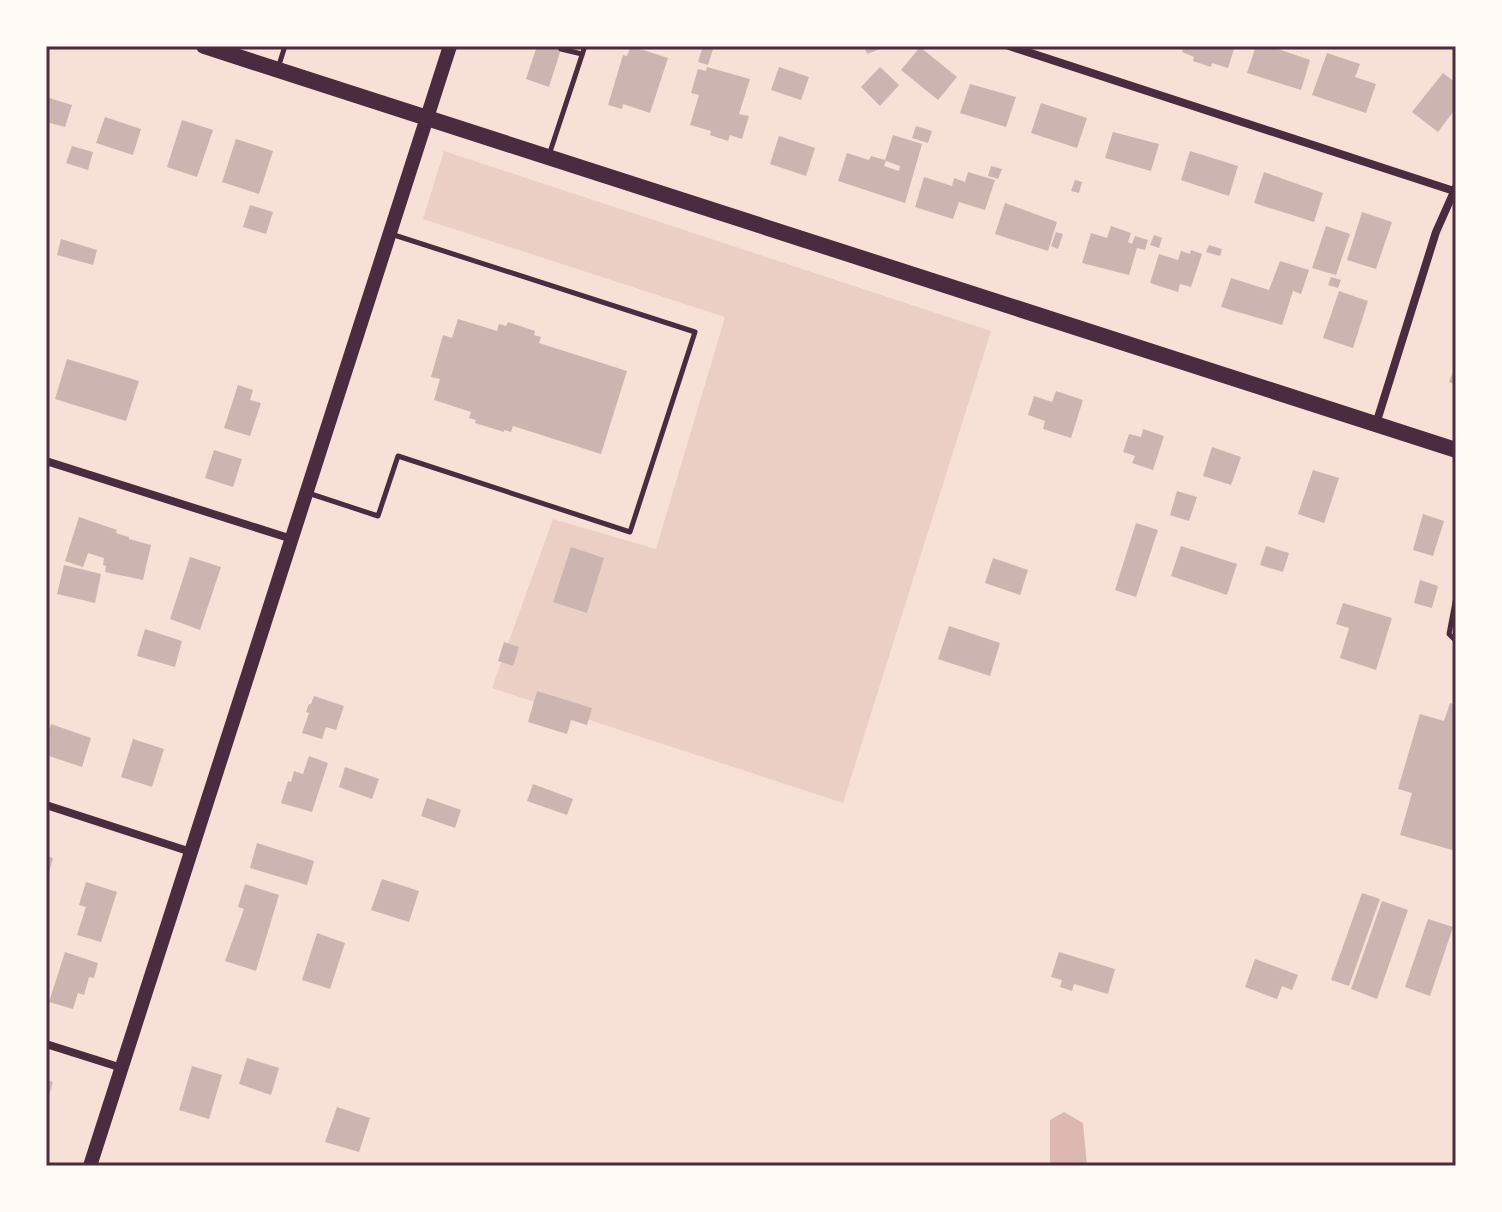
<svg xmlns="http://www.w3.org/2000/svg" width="1502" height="1212" font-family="Lora,serif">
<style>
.green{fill:#ebcfc5}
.water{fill:#dcb8b0}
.building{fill:#ccb4b1;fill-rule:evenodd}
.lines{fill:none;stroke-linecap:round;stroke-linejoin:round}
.service{stroke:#4a2c40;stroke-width:5}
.minor{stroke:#4a2c40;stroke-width:8}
.tertiary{stroke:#4a2c40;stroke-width:14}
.primary{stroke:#4a2c40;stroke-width:16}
.neatline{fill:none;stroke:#4a2c40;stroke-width:3}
</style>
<rect width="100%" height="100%" fill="#f7e1d7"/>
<!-- green -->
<polygon class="green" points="444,151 991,331 843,803 492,688 553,519 656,549 725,317 423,219"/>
<!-- water -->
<polygon class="water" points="1064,1112 1083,1123 1087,1166 1050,1166 1050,1120"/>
<!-- building -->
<g class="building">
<polygon points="537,46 562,46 549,87 526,79"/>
<polygon points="631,46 668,58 650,113 623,104 622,109 608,105 623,55 627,56"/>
<polygon points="703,46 714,46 708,65 698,62"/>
<polygon points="864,46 888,46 867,54"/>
<polygon points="1184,46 1235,46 1228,68 1212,63 1211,67 1193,61 1194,57 1182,52"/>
<polygon points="1256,46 1269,46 1310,60 1301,90 1247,73"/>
<polygon points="920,47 957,77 938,100 901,70"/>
<polygon points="1327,53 1360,64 1355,77 1376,84 1366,113 1312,95"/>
<polygon points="707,67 750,79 739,114 749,116 742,139 730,135 728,141 710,135 711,131 690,125 699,95 691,93 698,69 706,71"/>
<polygon points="779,67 809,77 801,100 771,90"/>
<polygon points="880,67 899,85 880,106 861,87"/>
<polygon points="1443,73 1456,83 1456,108 1438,132 1412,112"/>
<polygon points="970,84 1016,97 1006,127 960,113"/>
<polygon points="46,97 72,105 65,127 46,122"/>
<polygon points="1041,103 1087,118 1077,148 1031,133"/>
<polygon points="105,117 141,129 133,155 96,143"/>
<polygon points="182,120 213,130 197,177 167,167"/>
<polygon points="916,126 932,131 928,143 912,138"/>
<polygon points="1113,132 1159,144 1151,171 1105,158"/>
<path d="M 893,135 L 922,144 L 905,203 L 838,181 L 847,153 L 869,160 L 871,156 L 885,160 ZM 886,161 L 900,166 L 899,171 L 884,166 Z"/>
<polygon points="779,136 815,148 806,176 770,164"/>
<polygon points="236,139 273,151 259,194 222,182"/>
<polygon points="72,146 93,152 88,170 66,163"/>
<polygon points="1190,151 1238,166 1229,196 1181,180"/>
<polygon points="991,166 1002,169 998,179 988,176"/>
<polygon points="968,172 995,180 985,210 959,202 953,219 915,207 924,177 952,186 954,178 965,182"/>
<polygon points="1264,172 1323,193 1314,222 1254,203"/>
<polygon points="1075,180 1082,182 1079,193 1071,191"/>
<polygon points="1005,203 1057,222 1048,251 995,234"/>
<polygon points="250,205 273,212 266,234 243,227"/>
<polygon points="1362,212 1392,222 1376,269 1347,260"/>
<polygon points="1111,226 1131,233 1128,242 1132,244 1135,236 1148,240 1145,250 1137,248 1129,275 1082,263 1091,233 1107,238"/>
<polygon points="1326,226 1350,234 1336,275 1312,268"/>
<polygon points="1056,232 1063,234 1058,249 1051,246"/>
<polygon points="1154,235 1162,238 1159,248 1150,245"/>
<polygon points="61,239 97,250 93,265 57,255"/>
<polygon points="1209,245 1222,249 1220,256 1206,252"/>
<polygon points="1191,250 1202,254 1191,287 1180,284 1178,292 1150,283 1159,254 1178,260 1181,251 1190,254"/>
<polygon points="1280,261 1309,270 1301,294 1293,291 1282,325 1221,307 1231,278 1269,290"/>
<polygon points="1331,277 1341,280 1338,288 1328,285"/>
<polygon points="1339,291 1368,301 1353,348 1323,338"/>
<polygon points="458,319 497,331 499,324 506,326 508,322 535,331 534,335 541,337 539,343 627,371 601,454 513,426 511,432 504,430 504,432 475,423 476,420 469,418 471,412 434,400 440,379 431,377 443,335 452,338"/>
<polygon points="67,359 139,381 126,421 55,399"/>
<polygon points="1456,364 1456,385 1449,382"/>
<polygon points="238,385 253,390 250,400 261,403 250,436 224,428"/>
<polygon points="1056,391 1083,400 1071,438 1043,429 1045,421 1028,415 1034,396 1052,402"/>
<polygon points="1143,429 1164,436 1153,470 1132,463 1135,456 1123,452 1129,434 1141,437"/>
<polygon points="1212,447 1241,457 1231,485 1203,476"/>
<polygon points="214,450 242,459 233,487 205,478"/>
<polygon points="1313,470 1339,478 1324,523 1298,514"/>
<polygon points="1177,491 1197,497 1189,521 1170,515"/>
<polygon points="1423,514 1444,521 1433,556 1413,550"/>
<polygon points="79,517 117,530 116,533 129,537 129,539 151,545 143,580 105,572 106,566 103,565 104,558 88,553 83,567 65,561"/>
<polygon points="1136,523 1158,530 1136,597 1115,590"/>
<polygon points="1181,546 1237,564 1227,595 1171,576"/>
<polygon points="1266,546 1289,553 1283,572 1260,565"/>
<polygon points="571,547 604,558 587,613 553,602"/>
<polygon points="190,557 221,567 200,630 170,619"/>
<polygon points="993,558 1028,570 1020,595 985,583"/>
<polygon points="64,565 101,574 95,603 57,594"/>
<polygon points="1420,580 1438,586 1432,608 1414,603"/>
<polygon points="1343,603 1392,618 1376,670 1340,658 1349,628 1336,624"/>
<polygon points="949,626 1000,643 990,676 938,659"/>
<polygon points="145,629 182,641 175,667 137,656"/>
<polygon points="504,642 519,647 513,666 498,661"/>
<polygon points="537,691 592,708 587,725 571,720 567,734 528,722"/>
<polygon points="314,696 344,706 336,730 326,727 322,739 302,733 309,713 306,712 309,704 311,704"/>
<polygon points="1450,703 1456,705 1456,851 1400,835 1412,793 1398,789 1420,714 1444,721"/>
<polygon points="51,724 91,738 82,767 46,755 46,739"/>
<polygon points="133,739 164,749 152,787 121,777"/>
<polygon points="309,756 328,763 312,812 281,803 288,781 291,782 294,771 303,774"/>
<polygon points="345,767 379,779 372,799 339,787"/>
<polygon points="533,784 573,799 567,815 527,801"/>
<polygon points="427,798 461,810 455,828 421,816"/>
<polygon points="257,843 314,861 307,885 250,868"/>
<polygon points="46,856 53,858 47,880 46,879"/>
<polygon points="382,879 419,891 409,922 371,910"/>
<polygon points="86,882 117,892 101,942 77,935 86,907 79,905"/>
<polygon points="245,884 279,895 256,971 225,961 244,909 238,907"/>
<polygon points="1362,893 1380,899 1349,986 1331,980"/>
<polygon points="1382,901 1408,910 1377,999 1351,989"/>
<polygon points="1428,919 1453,927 1430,996 1405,987"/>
<polygon points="317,933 345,943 330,989 302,980"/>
<polygon points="65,952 98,963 94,978 89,977 84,995 78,993 73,1009 49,1002"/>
<polygon points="1059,952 1115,969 1108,994 1074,984 1072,991 1060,987 1062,980 1051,977"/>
<polygon points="1255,959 1298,975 1292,990 1282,986 1277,999 1245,987"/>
<polygon points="247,1058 279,1068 271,1095 239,1084"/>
<polygon points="192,1066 222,1075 209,1119 179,1110"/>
<polygon points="46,1080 53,1082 47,1102 46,1102"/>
<polygon points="337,1107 370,1118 359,1152 325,1142"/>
</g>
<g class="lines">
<!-- service -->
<g class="service">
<polyline points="561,49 582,54"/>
<polyline points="278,68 285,46"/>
<polyline points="550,152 585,46"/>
<polyline points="308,493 378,516 398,456 630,532 695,332 391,234"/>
<polyline points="1456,597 1449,634 1456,641"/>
</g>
<!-- minor -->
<g class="minor">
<polyline points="1009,46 1454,191"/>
<polyline points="1376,424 1436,232 1456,187"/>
<polyline points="46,461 292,539"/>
<polyline points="46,805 191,852"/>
<polyline points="46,1044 122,1068"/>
</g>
<!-- tertiary -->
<polyline class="tertiary" points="90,1166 450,46"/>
<!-- primary -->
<polyline class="primary" points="204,46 1456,450"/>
</g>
<!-- border -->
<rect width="1502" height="1212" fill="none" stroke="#fffaf5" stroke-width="96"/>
<rect x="48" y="48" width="1406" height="1116" class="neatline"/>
</svg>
